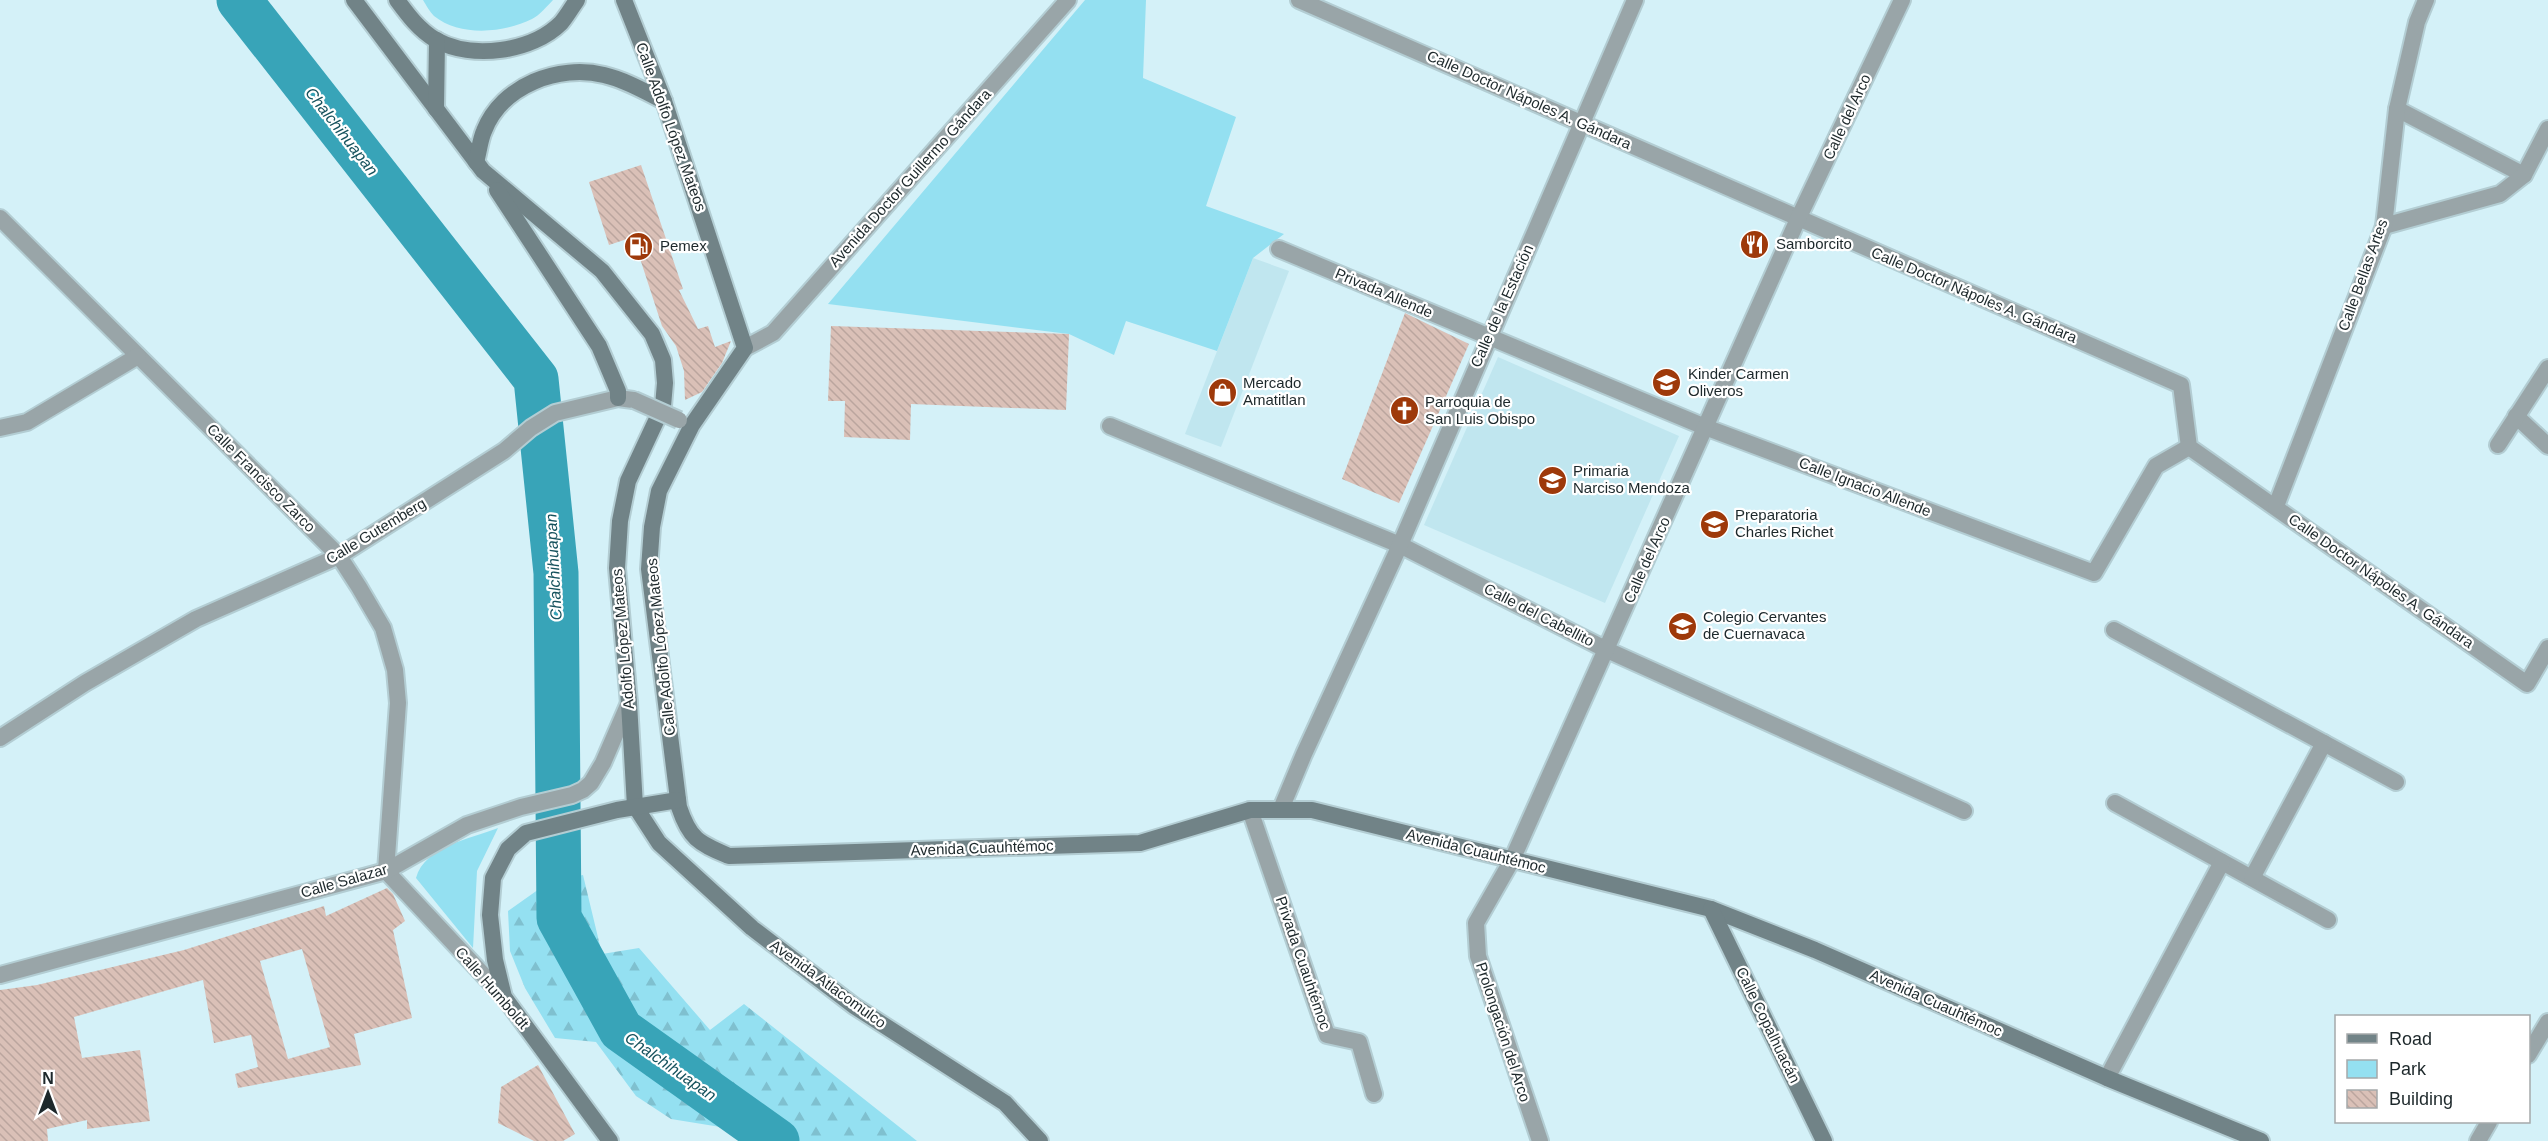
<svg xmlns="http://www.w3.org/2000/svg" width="2548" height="1141" viewBox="0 0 2548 1141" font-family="Arial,sans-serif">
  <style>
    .built { fill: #c0e6ef }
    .forest { fill: url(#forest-firs) }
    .park { fill: #94e0f1 }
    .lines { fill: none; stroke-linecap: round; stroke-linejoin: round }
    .river { stroke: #38a4b8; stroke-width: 45 }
    .building { fill: url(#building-back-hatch); fill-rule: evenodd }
    .minor-casing { stroke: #b3cdd3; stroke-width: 20 }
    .tertiary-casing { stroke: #b3cdd3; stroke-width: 20 }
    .secondary-casing { stroke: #b3cdd3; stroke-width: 20 }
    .minor { stroke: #99a5a8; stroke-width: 16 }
    .tertiary { stroke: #99a5a8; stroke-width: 16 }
    .secondary { stroke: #718387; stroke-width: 16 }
    .tertiary-bridge-casing { stroke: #b3cdd3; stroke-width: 20; stroke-linecap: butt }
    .tertiary-bridge { stroke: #99a5a8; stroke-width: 16 }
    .labels { text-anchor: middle; stroke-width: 4.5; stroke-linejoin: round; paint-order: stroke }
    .street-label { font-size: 15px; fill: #1d282b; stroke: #fff }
    .poi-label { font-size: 15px; fill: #1d282b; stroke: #fff; text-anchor: start }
    .water-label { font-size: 16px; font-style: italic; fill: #16525d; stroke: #fff }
  </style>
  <defs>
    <pattern id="forest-firs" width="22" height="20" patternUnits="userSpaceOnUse" patternTransform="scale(1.5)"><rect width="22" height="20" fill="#94e0f1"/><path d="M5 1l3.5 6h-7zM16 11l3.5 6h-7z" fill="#7fc0cf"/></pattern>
    <pattern id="building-back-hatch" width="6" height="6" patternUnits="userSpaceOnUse" patternTransform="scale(1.5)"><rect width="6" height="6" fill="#dac0b7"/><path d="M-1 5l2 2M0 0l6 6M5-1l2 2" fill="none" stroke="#bba59e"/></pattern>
  </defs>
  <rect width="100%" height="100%" fill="#d4f1f8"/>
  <!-- built -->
  <g class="built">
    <path d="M1253 258 1289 271 1221 447 1185 434Z"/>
    <path d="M1498 357 1679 436 1605 603 1424 525Z"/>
  </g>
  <!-- forest -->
  <path class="forest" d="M583 875 602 954 639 948 710 1030 744 1004 917 1141H746L739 1130 671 1119 636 1096 596 1042 555 1038 525 988 510 951 508 911 549 882Z"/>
  <!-- park -->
  <g class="park">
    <path d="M423 0H553C547 6 540 15 532 19 504 33 460 37 434 16 430 12 426 5 423 0Z"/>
    <path d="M1085 0H1146L1143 78 1236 117 1206 206 1284 234 1253 258 1217 351 1126 321 1114 355 1069 334 828 304Z"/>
    <path d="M498 828 477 871 473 948 416 878C425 846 470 839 498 828Z"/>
  </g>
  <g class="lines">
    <!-- river -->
    <path class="river" d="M239 0 536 379 556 573 559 918 621 1030 777 1141"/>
  </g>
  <!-- building -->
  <g class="building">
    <path d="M641 165 683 289 679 290 698 329 708 326 715 347 731 341 722 363 702 392 685 400 684 371 676 346 662 326 633 237 609 245 589 182Z"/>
    <path d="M1405 313 1469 344 1399 503 1342 479Z"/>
    <path d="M831 326 1069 334 1066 410 911 404 910 440 844 437 845 401H828Z"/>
    <path d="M387 888 393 894 405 921 393 930 412 1018 354 1034 361 1065 238 1088 235 1074 258 1067 251 1035 214 1043 203 980 74 1017 82 1058 140 1050 150 1121 87 1129V1120L47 1129 48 1141H0V990L37 985 184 950 324 906 326 916ZM302 949 330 1047 288 1059 260 961Z"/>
    <path d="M538 1065 575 1134 563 1141H534L498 1123 501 1087Z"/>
  </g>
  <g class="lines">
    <defs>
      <g id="minor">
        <path d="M1299 0 2181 385 2189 447 2527 684 2548 648"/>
        <path d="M2397 109 2524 175"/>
        <path d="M0 218 339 556 359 587 383 628 395 670 398 703 386 871 504 997"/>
        <path d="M2384 226 2500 194 2524 175 2548 129"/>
        <path d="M1279 249 1705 427 2094 573 2156 466 2189 447"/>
        <path d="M745 348 773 333 1068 0"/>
        <path d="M2516 416 2548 446"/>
        <path d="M1110 426 1400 545 1607 650 1964 811"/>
        <path d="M0 428 27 422 138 356"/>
        <path d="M2498 445 2548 368"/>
        <path d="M2276 506 2384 226 2397 109 2417 22 2426 0"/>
        <path d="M2114 630 2396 782"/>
        <path d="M2115 803 2328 920"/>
        <path d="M1281 809 1304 754 1400 545 1635 0"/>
        <path d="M1250 810 1327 1035 1359 1042 1374 1094"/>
        <path d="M2252 878 2324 743"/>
        <path d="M2528 1055 2548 1022"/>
        <path d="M2107 1078 2222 862"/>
        <path d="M1540 1141 1478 956 1476 923 1512 860 1798 219 1902 0"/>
        <path d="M2478 1141 2489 1122"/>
      </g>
      <g id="tertiary">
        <path d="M0 738 85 683 196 619 339 556 504 451 531 428 555 413 618 398 633 400"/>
        <path d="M0 975 386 871 467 825 521 807 572 795 583 790 591 783 603 763 629 703"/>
      </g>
      <g id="secondary">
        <path d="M354 0 483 171 602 271 652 334 663 360 665 383 663 406 628 481 620 521 617 568 629 703 635 806 659 843 752 928 854 1006 1005 1103 1040 1141"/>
        <path d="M397 0C408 15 419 30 436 40 472 60 532 52 561 23 567 16 572 7 577 0"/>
        <path d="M624 0 664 101 745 348 692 425 659 491 652 527 649 569 679 807C690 840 699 843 729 856L1140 843 1250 810H1312L1711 909 1815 950 2107 1078 2261 1141"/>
        <path d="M436 109 437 40"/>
        <path d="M476 162C479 152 480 140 484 131 502 85 559 64 604 75 625 80 644 91 664 101"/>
        <path d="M497 190 599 346 618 391V398"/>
        <path d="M1711 909 1824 1141"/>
        <path d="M610 1141 504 997 495 960 490 915 493 878 508 849 526 833 617 810 678 800"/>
      </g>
    </defs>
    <!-- minor casing -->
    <use href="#minor" class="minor-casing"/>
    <!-- tertiary casing -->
    <use href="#tertiary" class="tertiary-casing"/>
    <!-- secondary casing -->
    <use href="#secondary" class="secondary-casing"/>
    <!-- minor -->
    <use href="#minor" class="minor"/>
    <!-- tertiary -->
    <use href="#tertiary" class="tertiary"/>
    <!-- secondary -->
    <use href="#secondary" class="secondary"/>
    <defs>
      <path id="tertiary-bridge" d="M634 400 679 420"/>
    </defs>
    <!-- tertiary-bridge casing -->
    <use href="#tertiary-bridge" class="tertiary-bridge-casing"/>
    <!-- tertiary-bridge -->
    <use href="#tertiary-bridge" class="tertiary-bridge"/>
  </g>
  <!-- icons -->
  <defs>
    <symbol id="restaurant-disc" viewBox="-11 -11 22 22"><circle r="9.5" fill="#9e390a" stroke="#fff"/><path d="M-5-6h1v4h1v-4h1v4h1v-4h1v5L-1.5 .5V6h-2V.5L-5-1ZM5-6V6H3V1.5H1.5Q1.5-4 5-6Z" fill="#fff"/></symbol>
    <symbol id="fuel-disc" viewBox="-11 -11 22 22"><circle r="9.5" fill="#9e390a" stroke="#fff"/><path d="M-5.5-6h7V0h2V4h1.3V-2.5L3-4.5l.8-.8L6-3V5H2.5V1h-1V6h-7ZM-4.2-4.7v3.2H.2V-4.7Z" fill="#fff"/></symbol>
    <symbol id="school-disc" viewBox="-11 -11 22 22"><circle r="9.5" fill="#9e390a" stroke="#fff"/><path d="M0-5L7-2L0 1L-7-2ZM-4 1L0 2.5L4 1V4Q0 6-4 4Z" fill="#fff"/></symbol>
    <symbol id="shop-disc" viewBox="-11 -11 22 22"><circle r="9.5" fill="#9e390a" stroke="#fff"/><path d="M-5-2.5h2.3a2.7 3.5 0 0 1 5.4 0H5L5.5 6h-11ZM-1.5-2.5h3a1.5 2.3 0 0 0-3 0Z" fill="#fff"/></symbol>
    <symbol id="church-disc" viewBox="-11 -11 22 22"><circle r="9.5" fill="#9e390a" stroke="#fff"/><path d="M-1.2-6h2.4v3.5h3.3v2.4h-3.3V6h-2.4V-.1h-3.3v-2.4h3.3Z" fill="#fff"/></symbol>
  </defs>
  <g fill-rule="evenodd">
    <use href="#restaurant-disc" x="1738" y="228" width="33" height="33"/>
    <use href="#fuel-disc" x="622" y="230" width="33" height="33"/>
    <use href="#school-disc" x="1650" y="366" width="33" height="33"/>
    <use href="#shop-disc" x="1206" y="376" width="33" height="33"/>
    <use href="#church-disc" x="1388" y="394" width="33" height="33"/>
    <use href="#school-disc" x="1536" y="464" width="33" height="33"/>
    <use href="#school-disc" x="1698" y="508" width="33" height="33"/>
    <use href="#school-disc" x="1666" y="610" width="33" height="33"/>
  </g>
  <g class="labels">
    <!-- street labels -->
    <g class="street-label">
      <text transform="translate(1529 100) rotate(24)" y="5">Calle Doctor Nápoles A. Gándara</text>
      <text transform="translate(1847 117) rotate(-65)" y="5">Calle del Arco</text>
      <text transform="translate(671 127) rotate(70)" y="5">Calle Adolfo López Mateos</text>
      <text transform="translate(910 178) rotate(-48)" y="5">Avenida Doctor Guillermo Gándara</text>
      <text transform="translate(2363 275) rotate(-70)" y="5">Calle Bellas Artes</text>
      <text transform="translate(1384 293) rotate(23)" y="5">Privada Allende</text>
      <text transform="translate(1974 295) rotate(23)" y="5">Calle Doctor Nápoles A. Gándara</text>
      <text transform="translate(1502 306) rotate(-66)" y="5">Calle de la Estación</text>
      <text transform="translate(261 478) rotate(45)" y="5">Calle Francisco Zarco</text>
      <text transform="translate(1865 487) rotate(21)" y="5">Calle Ignacio Allende</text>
      <text transform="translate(376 531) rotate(-31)" y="5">Calle Gutemberg</text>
      <text transform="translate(1647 560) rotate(-66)" y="5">Calle del Arco</text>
      <text transform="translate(2381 581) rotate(35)" y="5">Calle Doctor Nápoles A. Gándara</text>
      <text transform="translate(1539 615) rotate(27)" y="5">Calle del Cabellito</text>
      <text transform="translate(623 639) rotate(-95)" y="5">Adolfo López Mateos</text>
      <text transform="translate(661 647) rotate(-96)" y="5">Calle Adolfo López Mateos</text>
      <text transform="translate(982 848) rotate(-2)" y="5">Avenida Cuauhtémoc</text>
      <text transform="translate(1476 851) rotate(14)" y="5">Avenida Cuauhtémoc</text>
      <text transform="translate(344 881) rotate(-16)" y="5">Calle Salazar</text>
      <text transform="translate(1303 963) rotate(71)" y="5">Privada Cuauhtémoc</text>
      <text transform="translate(828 984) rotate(36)" y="5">Avenida Atlacomulco</text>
      <text transform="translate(492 988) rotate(49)" y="5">Calle Humboldt</text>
      <text transform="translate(1936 1003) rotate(24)" y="5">Avenida Cuauhtémoc</text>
      <text transform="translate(1768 1025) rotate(64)" y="5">Calle Copalhuacán</text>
      <text transform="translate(1503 1032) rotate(72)" y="5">Prolongación del Arco</text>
    </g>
    <!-- poi labels -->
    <g class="poi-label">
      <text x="1776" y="249">Samborcito</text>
      <text x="660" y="251">Pemex</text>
      <text x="1688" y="379">Kinder Carmen<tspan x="1688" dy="17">Oliveros</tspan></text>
      <text x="1243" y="388">Mercado<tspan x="1243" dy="17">Amatitlan</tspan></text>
      <text x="1425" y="407">Parroquia de<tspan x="1425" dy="17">San Luis Obispo</tspan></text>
      <text x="1573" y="476">Primaria<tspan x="1573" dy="17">Narciso Mendoza</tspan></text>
      <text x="1735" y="520">Preparatoria<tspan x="1735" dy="17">Charles Richet</tspan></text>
      <text x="1703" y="622">Colegio Cervantes<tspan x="1703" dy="17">de Cuernavaca</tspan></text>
    </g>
    <!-- water labels -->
    <g class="water-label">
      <text transform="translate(342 131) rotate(52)" y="6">Chalchihuapan</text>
      <text transform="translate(553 567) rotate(-93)" y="6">Chalchihuapan</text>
      <text transform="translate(671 1066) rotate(35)" y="6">Chalchihuapan</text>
    </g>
  </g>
  <!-- legend -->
  <rect x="2335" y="1015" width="195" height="108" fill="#ffffff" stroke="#a5a9aa" stroke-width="1.5"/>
  <rect x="2347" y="1034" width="30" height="9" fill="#718387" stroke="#a5a9aa" stroke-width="1.5"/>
  <text x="2389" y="1045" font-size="18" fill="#1d282b">Road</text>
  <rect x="2347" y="1060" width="30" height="18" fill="#94e0f1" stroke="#a5a9aa" stroke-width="1.5"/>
  <text x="2389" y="1075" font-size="18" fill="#1d282b">Park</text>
  <rect x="2347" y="1090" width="30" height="18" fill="url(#building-back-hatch)" stroke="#a5a9aa" stroke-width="1.5"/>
  <text x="2389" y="1105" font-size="18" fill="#1d282b">Building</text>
  <!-- north arrow -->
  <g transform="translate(48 1093)" stroke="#ffffff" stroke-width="4.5" paint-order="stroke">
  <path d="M0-4.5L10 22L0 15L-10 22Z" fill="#1d282b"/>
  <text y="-9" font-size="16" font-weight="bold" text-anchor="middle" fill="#1d282b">N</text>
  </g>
</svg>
